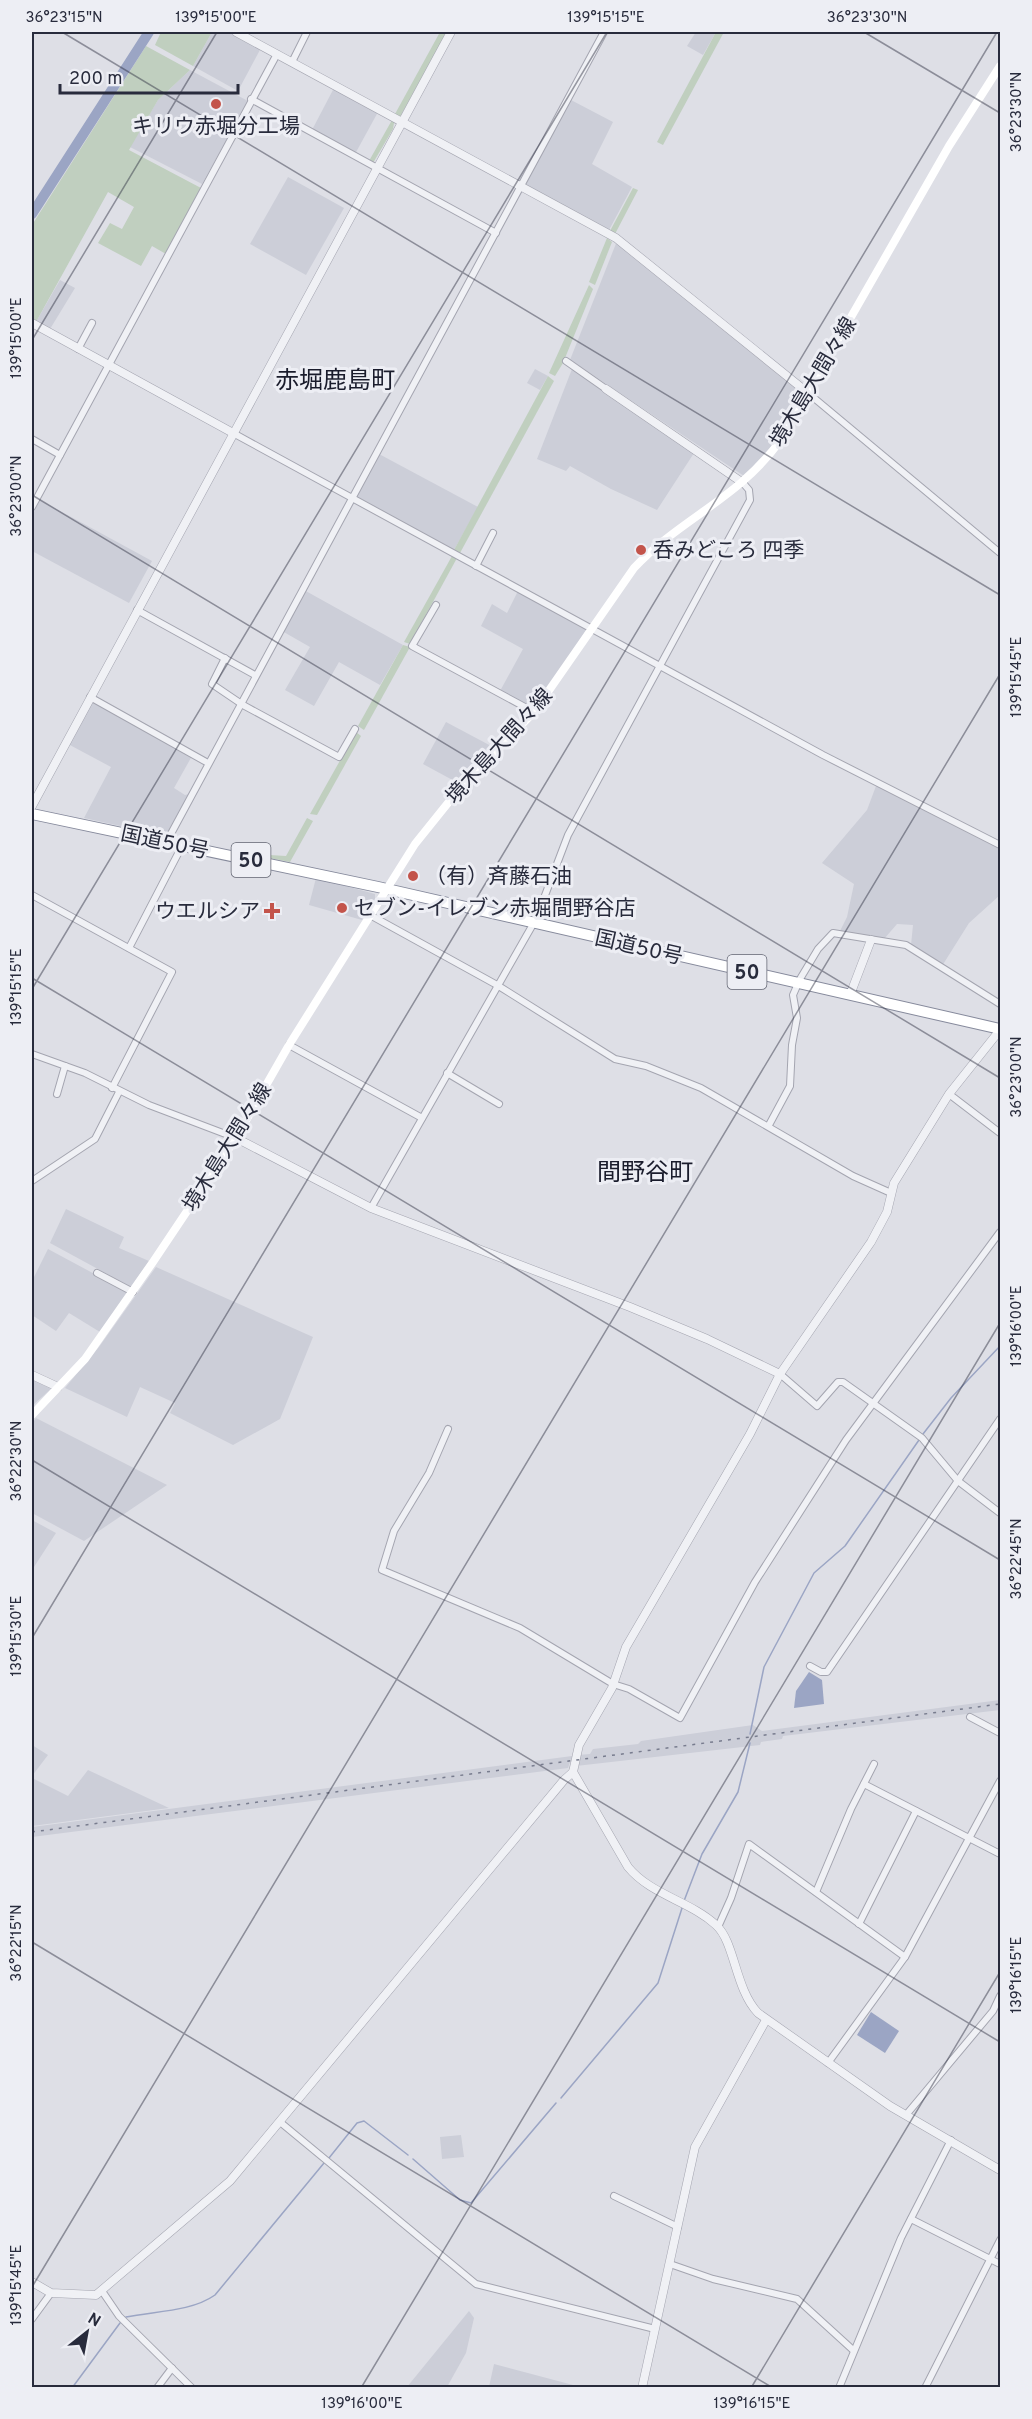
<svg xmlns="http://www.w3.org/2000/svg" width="1032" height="2419" viewBox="0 0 1032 2419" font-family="Overpass,'Noto Sans JP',sans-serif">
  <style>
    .built { fill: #ccced8 }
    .green { fill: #c0cfbf }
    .water { fill: #9ba5c4 }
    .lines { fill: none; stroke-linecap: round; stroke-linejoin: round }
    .stream { stroke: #9ba5c4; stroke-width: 1.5 }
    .river { stroke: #9ba5c4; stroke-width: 10 }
    .minor-casing { stroke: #a4a5b0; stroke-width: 8 }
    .tertiary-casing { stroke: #a4a5b0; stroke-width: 9 }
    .trunk-casing { stroke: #868a9c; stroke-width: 12 }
    .minor { stroke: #f0f1f5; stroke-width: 6 }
    .tertiary { stroke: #f0f1f5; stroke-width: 8 }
    .secondary { stroke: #fff; stroke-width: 8 }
    .trunk { stroke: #fff; stroke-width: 10 }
    .rail { stroke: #787c8e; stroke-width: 1.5; stroke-dasharray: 3 6; stroke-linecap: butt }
    .ticks { fill: none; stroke: #282b3c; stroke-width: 1.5; stroke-opacity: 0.45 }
    .poi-dot { fill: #c3544b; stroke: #edeef4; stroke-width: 2 }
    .labels { text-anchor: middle; stroke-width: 6; stroke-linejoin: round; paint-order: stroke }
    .shield { fill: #edeef4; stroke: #636673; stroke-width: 1.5 }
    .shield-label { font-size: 20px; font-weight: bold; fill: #282b3c }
    .poi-label { font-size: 21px; fill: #282b3c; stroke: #edeef4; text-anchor: start }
    .street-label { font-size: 21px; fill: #282b3c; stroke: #edeef4 }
    .quarter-label { font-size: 24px; fill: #1a1c2c; stroke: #edeef4 }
    .neatline { fill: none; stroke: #282b3c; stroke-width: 2 }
    .ticks-label { font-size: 15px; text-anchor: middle; fill: #282b3c }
  </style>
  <rect width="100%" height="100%" fill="#dedfe6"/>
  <!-- built -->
  <g class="built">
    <path d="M212 32H230L261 48 238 91 193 66Z"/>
    <path d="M696 32H716L703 55 687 46Z"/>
    <path d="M190 70 248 101 202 184 130 147 158 100Z"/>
    <path d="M334 88 378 112 355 154 312 130Z"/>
    <path d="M571 100 613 122 592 164 632 187 609 230 524 185Z"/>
    <path d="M288 177 344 208 306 275 250 244Z"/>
    <path d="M617 241 804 394 769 450 744 476 570 360Z"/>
    <path d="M60 280 75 288 50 329 36 322Z"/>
    <path d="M535 369 548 376 540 390 527 383Z"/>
    <path d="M572 369 694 453 657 510 611 489 570 466 566 471 537 459Z"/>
    <path d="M379 454 478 507 454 550 356 496Z"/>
    <path d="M40 500 152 561 129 603 32 551V516Z"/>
    <path d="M304 590 403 645 380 685 339 662 314 706 285 690 310 647 282 631Z"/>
    <path d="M518 591 585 627 586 630 554 680 531 708 500 691 523 649 481 626 492 604 507 613Z"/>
    <path d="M91 701 192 756 174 788 185 795 189 794 166 836 84 818 111 767 68 744Z"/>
    <path d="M446 722 493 747 458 783 423 764Z"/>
    <path d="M876 786 882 787 1000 848V895L969 923 942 966 911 945 913 925 897 924 884 939 839 933 847 917 854 884 822 863 867 810Z"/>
    <path d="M316 878 375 894V899L362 920 309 905Z"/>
    <path d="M66 1209 124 1237 119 1248 149 1261 131 1287 50 1243Z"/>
    <path d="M48 1249 128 1292 100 1332 69 1313 56 1331 32 1315V1281Z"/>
    <path d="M156 1267 313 1337 280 1419 233 1445 170 1413 175 1403 140 1387 127 1417 65 1388 99 1347Z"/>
    <path d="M32 1378 52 1388 32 1406Z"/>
    <path d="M36 1418 167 1485 84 1541 32 1513V1424Z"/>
    <path d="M32 1520 56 1533 32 1570Z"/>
    <path d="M1000 1700V1710L783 1736 782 1739 761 1742 760 1745 576 1766 578 1755 590 1754 593 1749 638 1744 641 1741 753 1725 762 1731Z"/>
    <path d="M32 1745 48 1755 32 1776Z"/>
    <path d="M572 1756 568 1768 32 1837V1827Z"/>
    <path d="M88 1770 169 1808 32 1826V1778L68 1796Z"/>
    <path d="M461 2135 464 2157 442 2159 440 2137Z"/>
    <path d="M469 2311 474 2318 466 2353 447 2387H407Z"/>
    <path d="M494 2364 573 2385V2387H489Z"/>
  </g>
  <!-- green -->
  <g class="green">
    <path d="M161 32H212L193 66 155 45Z"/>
    <path d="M440 32 446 33 400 117 395 114Z"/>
    <path d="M716 32H724L663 145 657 142Z"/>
    <path d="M146 46 190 70 158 100 129 150 201 188 166 254 152 246 141 266 98 243 110 223 122 229 134 207 108 192 36 322 32 320V225Z"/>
    <path d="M392 120 396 124 394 123 393 129 373 163 369 161Z"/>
    <path d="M633 188 638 190 615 234 610 231Z"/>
    <path d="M607 238 612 242 595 285 589 282Z"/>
    <path d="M589 285 593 289 563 363 555 376 549 373Z"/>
    <path d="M548 376 554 381 460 553 454 550Z"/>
    <path d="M452 556 457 558 410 644 404 642Z"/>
    <path d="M403 645 410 647 364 730 358 726Z"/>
    <path d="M356 732 361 736 317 815 310 814Z"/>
    <path d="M307 818 313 821 290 862 269 858 270 855 286 856Z"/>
  </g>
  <!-- water -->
  <g class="water">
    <path d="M809 1672 822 1680 824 1704 794 1708 796 1691Z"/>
    <path d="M871 2012 899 2031 885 2053 857 2035Z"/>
  </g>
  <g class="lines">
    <!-- stream -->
    <g class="stream">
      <path d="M923 1434 951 1398 1000 1346"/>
      <path d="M750 1734 764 1667 814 1573 845 1546 919 1440"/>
      <path d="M684 1901 702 1854 738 1792 750 1743"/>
      <path d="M561 2098 658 1983 683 1905"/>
      <path d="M329 2158 357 2123 364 2121 408 2155"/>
      <path d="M413 2159 460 2200 471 2203 556 2103"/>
      <path d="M126 2317C154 2311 191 2312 215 2295L324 2163"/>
      <path d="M72 2388 120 2323"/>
    </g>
    <!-- river -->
    <path class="river" d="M32 214 149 32"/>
    <defs>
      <g id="minor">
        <path d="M292 62 307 32"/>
        <path d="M251 99 496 233"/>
        <path d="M78 349 92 323"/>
        <path d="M566 361 606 389"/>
        <path d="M808 393 1000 553"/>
        <path d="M233 433 823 755 1000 845"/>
        <path d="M32 439 60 455"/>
        <path d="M32 507 277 54"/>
        <path d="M476 566 493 533"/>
        <path d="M436 605 412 646 534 712"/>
        <path d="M137 610 255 675"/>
        <path d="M225 658 212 684 243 705 339 757 355 729"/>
        <path d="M90 697 208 763"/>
        <path d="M166 843 604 32"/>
        <path d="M32 895 172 972 112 1088"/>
        <path d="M370 915 497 985 615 1059 646 1066 701 1088 853 1176 891 1193"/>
        <path d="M129 948 182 846"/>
        <path d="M289 1045 422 1118"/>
        <path d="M32 1054 85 1073 149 1105 236 1138"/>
        <path d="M447 1073 499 1104"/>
        <path d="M57 1094 65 1066"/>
        <path d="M949 1094 1000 1133"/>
        <path d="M769 1125 790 1086 792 1045 797 1018 793 995 800 979 818 949 833 933 906 945 1000 1004"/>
        <path d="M32 1181 95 1139 119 1092"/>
        <path d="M371 1208 536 919 568 835 750 500 749 490 743 483"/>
        <path d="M97 1273 133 1292"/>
        <path d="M780 1374 817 1406 838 1382H843L922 1438 958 1481 1000 1513"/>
        <path d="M448 1429 429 1473 394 1531 382 1570 520 1628 613 1684 629 1689 680 1718 755 1582 846 1440 1000 1232"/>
        <path d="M810 1666 821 1672H827L1000 1419"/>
        <path d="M970 1717 1000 1733"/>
        <path d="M864 1784 1000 1854"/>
        <path d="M816 1892 851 1809 874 1764"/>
        <path d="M859 1924 916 1811"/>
        <path d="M718 1927 731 1898 749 1844 905 1957"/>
        <path d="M828 2063 905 1957 1000 1781"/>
        <path d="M906 2115 993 2011 1000 1996"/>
        <path d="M280 2122 476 2284 655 2329"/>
        <path d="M614 2196 678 2227"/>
        <path d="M911 2219 1000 2264"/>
        <path d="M670 2264 713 2279 797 2299 853 2350"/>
        <path d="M102 2291 119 2316 192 2388"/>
        <path d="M32 2319 51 2293"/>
        <path d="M157 2388 172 2368"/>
        <path d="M839 2388 901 2238 951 2140"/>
        <path d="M925 2388 1000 2240"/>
      </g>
      <g id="tertiary">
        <path d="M236 32 616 238 808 393"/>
        <path d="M32 323 233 433"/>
        <path d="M606 389 743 483"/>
        <path d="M32 806 451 32"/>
        <path d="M850 995 871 940"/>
        <path d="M1000 1030 949 1094 894 1183 887 1212 871 1242 780 1374 750 1434 626 1647 612 1688 579 1745 573 1772 628 1867C651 1895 690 1901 716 1925 735 1942 735 1989 758 2013L890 2106 1000 2170"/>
        <path d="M236 1138 371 1208 630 1307 707 1339 780 1374"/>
        <path d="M32 1375 58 1387"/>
        <path d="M32 2282 51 2293 96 2295 230 2181 564 1780 573 1772"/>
        <path d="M642 2388 695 2147 766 2020"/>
      </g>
      <path id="trunk" d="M32 814 378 887 1000 1029"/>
    </defs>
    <!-- minor casing -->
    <use href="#minor" class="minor-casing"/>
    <!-- tertiary casing -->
    <use href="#tertiary" class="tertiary-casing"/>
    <!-- trunk casing -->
    <use href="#trunk" class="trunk-casing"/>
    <!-- minor -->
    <use href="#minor" class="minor"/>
    <!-- tertiary -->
    <use href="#tertiary" class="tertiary"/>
    <!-- secondary -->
    <path class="secondary" d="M32 1415 85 1359 153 1262 236 1138 289 1045 415 844 460 788 534 712 634 568C681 518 738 499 780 441L949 146 1000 66"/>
    <!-- trunk -->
    <use href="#trunk" class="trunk"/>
    <!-- rail -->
    <path class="rail" d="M32 1832 1000 1704"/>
  </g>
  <!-- ticks -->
  <path class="ticks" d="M62 32 1000 595M864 32 1000 113M32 340 217 32M32 495 1000 1078M32 978 1000 1560M32 989 607 32M32 1460 1000 2042M32 1638 997 32M32 1942 773 2388M32 2287 1000 674M361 2388 1000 1323M751 2388 1000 1972"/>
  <!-- markers -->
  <g class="poi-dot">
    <circle cx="216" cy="104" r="6"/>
    <circle cx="641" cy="550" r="6"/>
    <circle cx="413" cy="876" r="6"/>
    <circle cx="342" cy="908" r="6"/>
    <path d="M269 902h6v6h6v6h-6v6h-6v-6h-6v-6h6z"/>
  </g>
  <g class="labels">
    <!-- shield labels -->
    <g class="shield">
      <rect x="231.5" y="843" width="39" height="34" rx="4.5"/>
      <rect x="727.5" y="955" width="39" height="34" rx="4.5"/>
    </g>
    <g class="shield-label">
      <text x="251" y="867">50</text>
      <text x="747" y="979">50</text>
    </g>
    <!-- poi labels -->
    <g class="poi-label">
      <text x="216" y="133" text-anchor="middle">キリウ赤堀分工場</text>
      <text x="653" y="557">呑みどころ 四季</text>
      <text x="425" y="883">（有）斉藤石油</text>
      <text x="354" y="915">セブン-イレブン赤堀間野谷店</text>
      <text x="260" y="918" text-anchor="end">ウエルシア</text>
    </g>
    <!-- street labels -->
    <g class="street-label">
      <text transform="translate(813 382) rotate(-59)" y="7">境木島大間々線</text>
      <text transform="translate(499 746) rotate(-48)" y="7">境木島大間々線</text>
      <text transform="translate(165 842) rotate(12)" y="7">国道50号</text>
      <text transform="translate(639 947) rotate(13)" y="7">国道50号</text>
      <text transform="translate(227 1147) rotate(-58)" y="7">境木島大間々線</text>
    </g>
    <!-- quarter labels -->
    <g class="quarter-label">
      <text x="335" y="388">赤堀鹿島町</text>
      <text x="645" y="1180">間野谷町</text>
    </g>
  </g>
  <!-- border -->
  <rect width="1032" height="2419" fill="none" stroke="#edeef4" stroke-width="66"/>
  <!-- north arrow -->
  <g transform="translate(87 2332) rotate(31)" stroke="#edeef4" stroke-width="4.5" paint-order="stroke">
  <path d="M0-4.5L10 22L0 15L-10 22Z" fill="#282b3c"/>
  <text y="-9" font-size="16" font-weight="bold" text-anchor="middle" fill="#282b3c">N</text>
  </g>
  <!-- scale -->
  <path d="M60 84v9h178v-9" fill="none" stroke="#282b3c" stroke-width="3"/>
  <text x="69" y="84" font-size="18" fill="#282b3c" stroke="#edeef4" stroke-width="4.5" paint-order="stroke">200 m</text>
  <rect x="33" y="33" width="966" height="2353" class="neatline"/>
  <g class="ticks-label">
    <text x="64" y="22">36°23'15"N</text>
    <text x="216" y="22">139°15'00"E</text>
    <text x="606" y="22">139°15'15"E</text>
    <text x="867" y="22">36°23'30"N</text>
    <text transform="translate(1016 112) rotate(-90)" y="5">36°23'30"N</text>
    <text transform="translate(16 338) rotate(-90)" y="5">139°15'00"E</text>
    <text transform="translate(16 496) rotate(-90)" y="5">36°23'00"N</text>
    <text transform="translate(1016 677) rotate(-90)" y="5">139°15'45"E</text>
    <text transform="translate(16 987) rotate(-90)" y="5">139°15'15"E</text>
    <text transform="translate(1016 1077) rotate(-90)" y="5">36°23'00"N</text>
    <text transform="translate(1016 1326) rotate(-90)" y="5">139°16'00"E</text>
    <text transform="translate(16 1461) rotate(-90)" y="5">36°22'30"N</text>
    <text transform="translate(1016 1559) rotate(-90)" y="5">36°22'45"N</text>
    <text transform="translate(16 1636) rotate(-90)" y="5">139°15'30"E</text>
    <text transform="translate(16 1943) rotate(-90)" y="5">36°22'15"N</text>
    <text transform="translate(1016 1975) rotate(-90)" y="5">139°16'15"E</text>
    <text transform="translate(16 2285) rotate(-90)" y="5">139°15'45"E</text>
    <text x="362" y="2408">139°16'00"E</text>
    <text x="752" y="2408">139°16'15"E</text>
  </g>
</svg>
